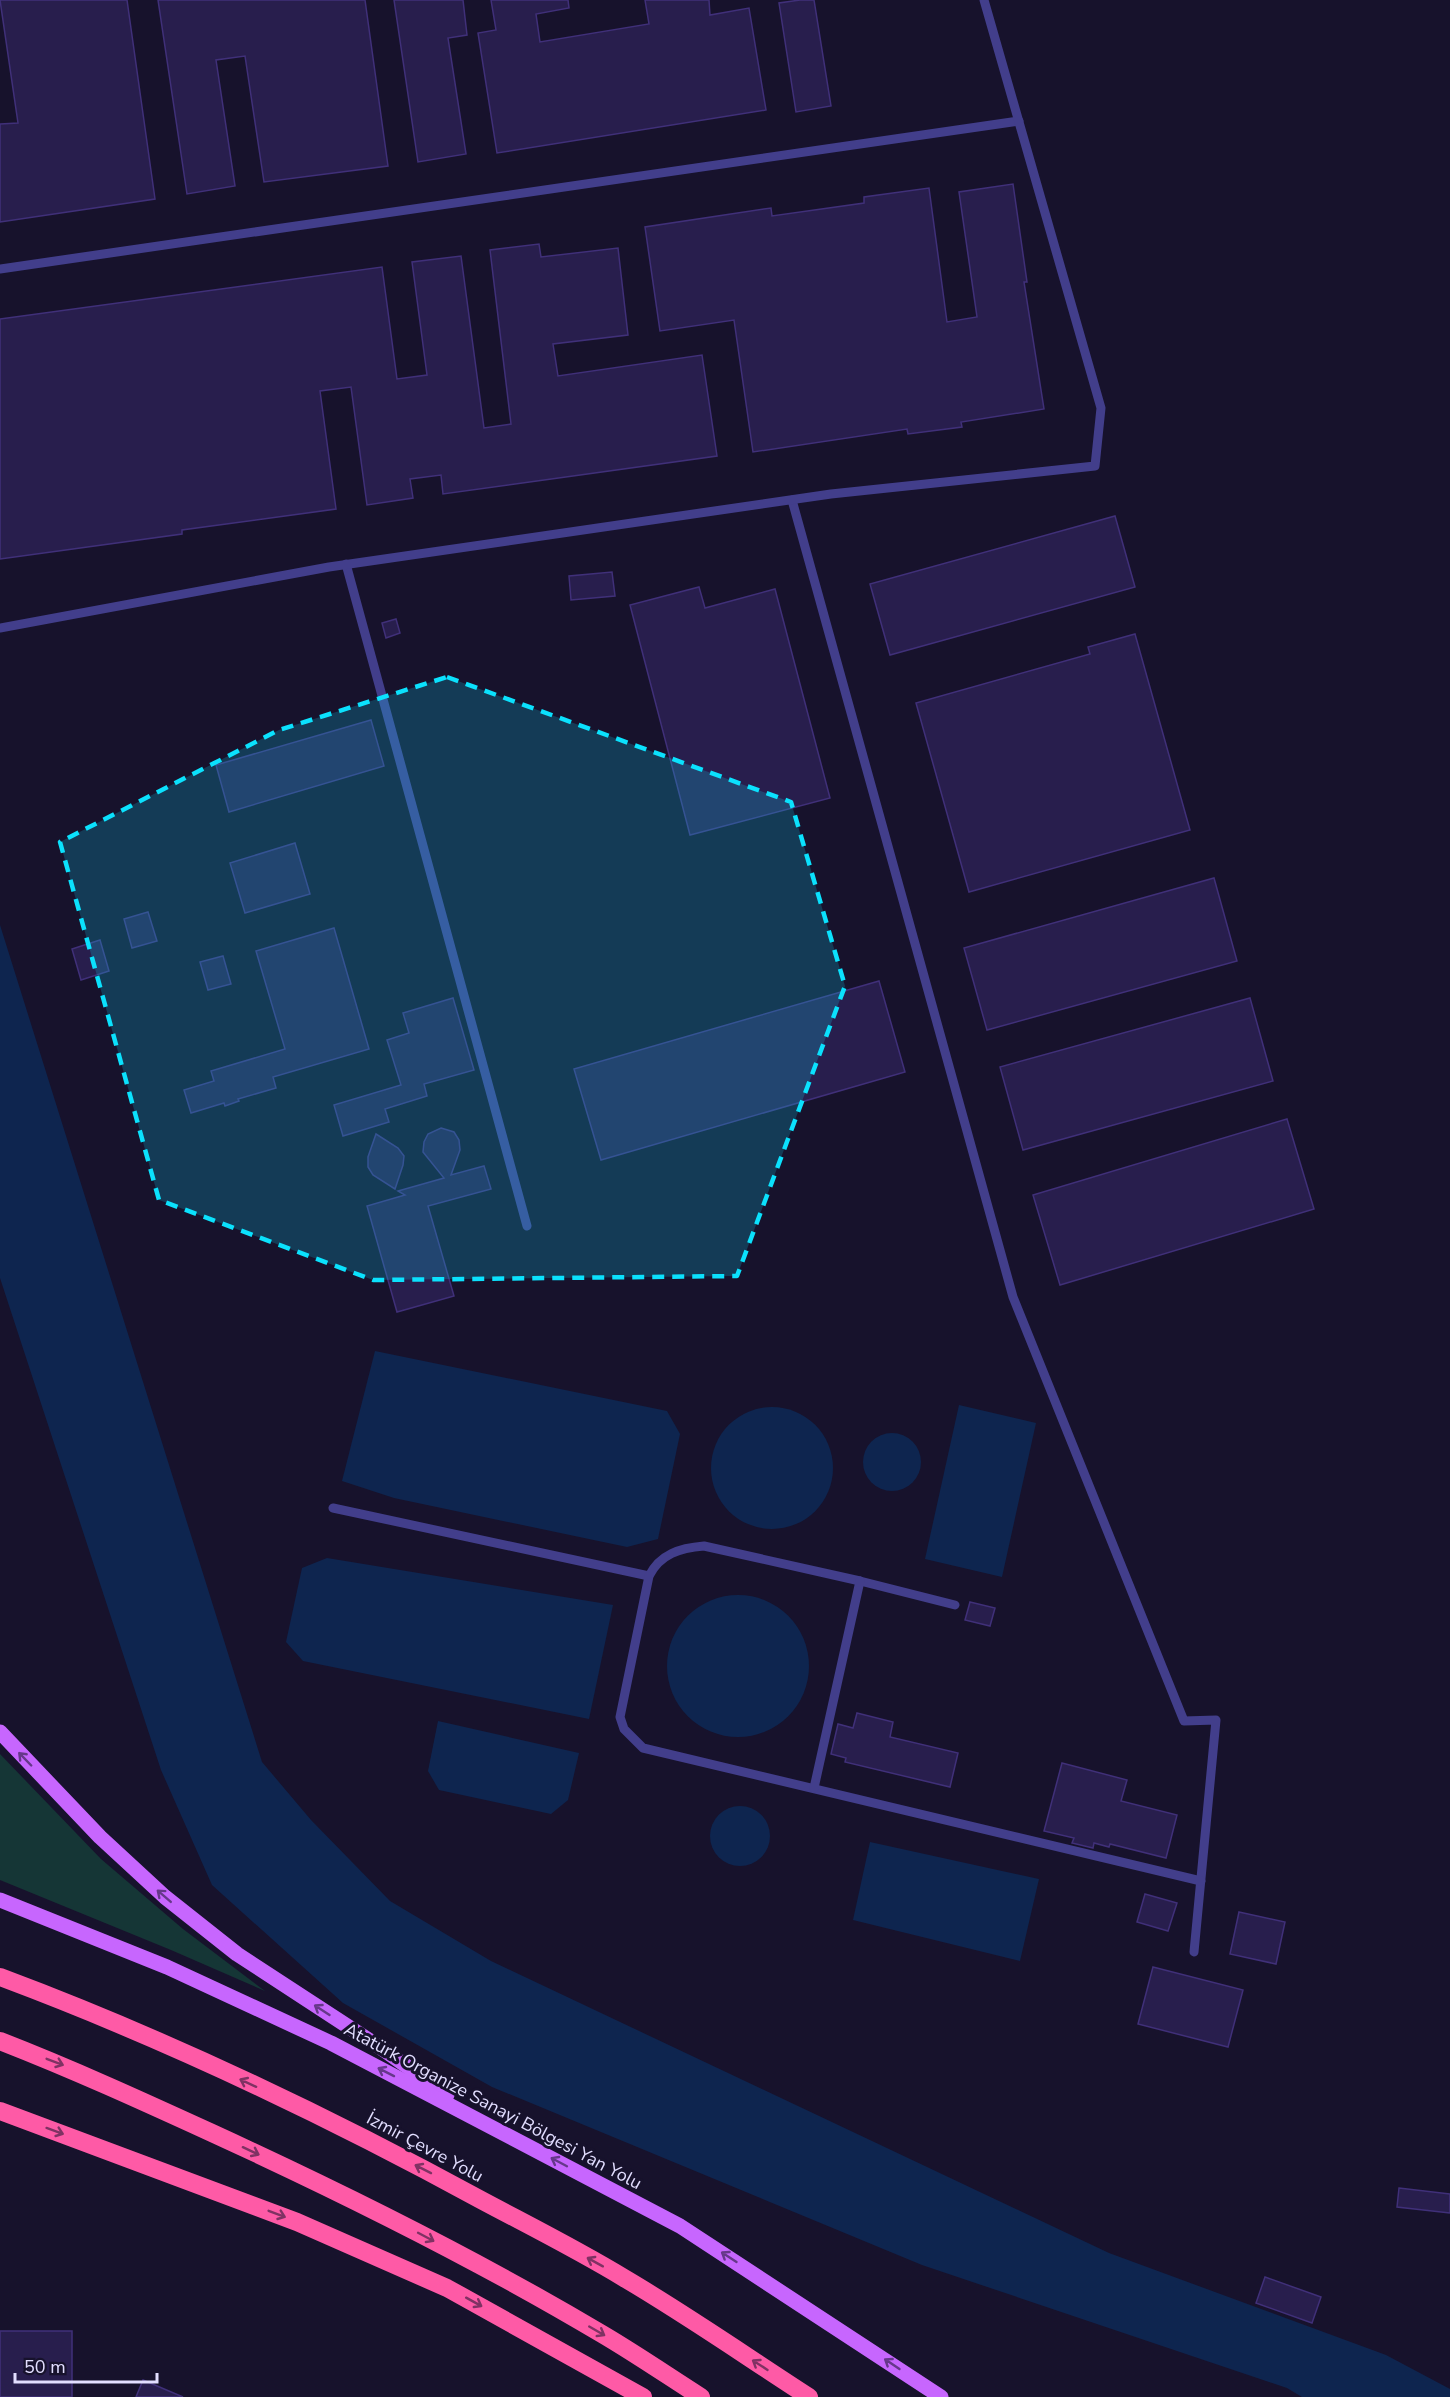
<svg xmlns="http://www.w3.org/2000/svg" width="1450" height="2397" viewBox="0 0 1450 2397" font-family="'Nunito Sans',sans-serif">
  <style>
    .green { fill: #153636 }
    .water { fill: #0e254f }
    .building { fill: #281e4d; stroke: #403079; stroke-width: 1.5 }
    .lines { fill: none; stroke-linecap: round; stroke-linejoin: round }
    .lane { stroke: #423e8b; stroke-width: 9 }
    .primary { stroke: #c766fe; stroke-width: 15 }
    .highway { stroke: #fe5aa6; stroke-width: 18 }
    .oneway { stroke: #66388a }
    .oneway2 { stroke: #7f3263 }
    .marked { fill: #0be1fd; fill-opacity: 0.2; stroke: #0be1fd; stroke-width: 4.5; stroke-dasharray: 12 8; stroke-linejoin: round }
    .labels { text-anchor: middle; stroke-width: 6; stroke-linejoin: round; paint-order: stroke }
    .street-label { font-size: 18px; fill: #e2deff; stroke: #17122c }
  </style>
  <rect width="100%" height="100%" fill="#17122c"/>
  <!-- green -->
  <path class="green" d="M0 1754 101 1859 183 1929 265 1991 171 1950 0 1880Z"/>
  <!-- water -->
  <g class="water">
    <path d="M0 925 262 1762 311 1820 390 1901 491 1961 1109 2253 1386 2355 1450 2389V2397H1302L1287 2388 922 2265 492 2087 343 2003 212 1885 161 1770 0 1278Z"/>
    <path d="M375 1351 667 1411 680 1434 658 1539 627 1547 394 1498 342 1481Z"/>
    <path d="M959 1405 1036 1423 1002 1577 925 1559Z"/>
    <circle cx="772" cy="1468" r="61"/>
    <circle cx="892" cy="1462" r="29"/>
    <path d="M327 1558 613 1605 589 1719 303 1661 286 1642 302 1568Z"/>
    <circle cx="738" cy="1666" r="71"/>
    <path d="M438 1721 579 1753 568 1800 551 1814 439 1790 428 1771Z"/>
    <circle cx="740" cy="1836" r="30"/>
    <path d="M870 1842 1039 1879 1020 1961 853 1920Z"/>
  </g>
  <!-- building -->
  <g class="building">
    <path d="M0 0H127L155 199 0 222V124L18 123Z"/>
    <path d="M158 0H365L388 166 264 182 245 56 216 60 235 186 187 194Z"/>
    <path d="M394 0H463L467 35 448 38 466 154 418 162Z"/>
    <path d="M491 0H568L569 8 536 14 540 42 649 24 645 0H709L710 15 749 8 766 110 497 153 478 33 496 30Z"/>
    <path d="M800 0H814L831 106 796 112 779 3Z"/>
    <path d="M1013 184 1027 282H1024L1044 409 961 422 962 427 908 434 907 429 753 452 734 320 660 331 645 227 771 208 772 216 864 203V197L929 188 947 322 977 317 959 192Z"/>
    <path d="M539 244 541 257 618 248 628 335 553 344 558 376 702 355 717 456 443 494 441 475 410 479 413 498 367 505 351 387 320 391 336 509 182 530V534L0 559V319L382 267 397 379 427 375 412 262 461 256 484 428 511 424 490 250Z"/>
    <path d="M1115 516 1135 587 890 655 870 584Z"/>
    <path d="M612 572 615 596 571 600 569 576Z"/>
    <path d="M699 587 705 608 775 589 830 798 690 835 630 605Z"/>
    <path d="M396 619 400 633 386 638 382 623Z"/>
    <path d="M1135 634 1190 830 969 892 916 703 1090 654 1088 647Z"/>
    <path d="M371 720 384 766 229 812 216 765Z"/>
    <path d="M295 843 310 894 245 913 230 863Z"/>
    <path d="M1214 878 1237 961 987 1030 964 948Z"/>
    <path d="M148 912 157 941 132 948 124 919Z"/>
    <path d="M334 928 369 1049 273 1077 276 1088 238 1099 239 1101 225 1106 224 1103 191 1113 184 1090 214 1081 211 1071 285 1049 256 951Z"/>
    <path d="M100 940 109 971 81 980 72 949Z"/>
    <path d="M223 956 231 984 208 990 200 962Z"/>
    <path d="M879 981 905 1072 601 1160 574 1069Z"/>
    <path d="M453 998 474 1070 424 1084 427 1096 385 1109 389 1122 343 1136 334 1105 401 1085 387 1040 409 1033 403 1013Z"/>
    <path d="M1250 998 1273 1081 1023 1150 1000 1067Z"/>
    <path d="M1287 1119 1314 1209 1060 1285 1033 1195Z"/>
    <path d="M441 1128 454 1132 459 1140 460 1150 451 1175 484 1166 491 1189 428 1206 454 1296 397 1312 367 1206 405 1195 398 1191 444 1178 423 1152 424 1142 428 1134Z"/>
    <path d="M376 1134 398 1148 404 1156 403 1165 395 1189 373 1175 368 1167V1157Z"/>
    <path d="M970 1602 995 1608 990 1626 965 1620Z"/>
    <path d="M857 1713 893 1722 890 1737 958 1753 950 1787 845 1762 846 1758 831 1754 838 1724 853 1728Z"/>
    <path d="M1062 1763 1127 1780 1121 1801 1177 1815 1166 1858 1110 1844 1109 1847 1094 1843 1093 1848 1072 1843 1074 1838 1044 1831Z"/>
    <path d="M1145 1894 1177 1903 1168 1931 1137 1922Z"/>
    <path d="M1239 1912 1285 1922 1276 1964 1230 1954Z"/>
    <path d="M1153 1967 1243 1990 1228 2047 1138 2024Z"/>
    <path d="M1399 2188 1450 2194V2213L1397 2207Z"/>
    <path d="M1265 2277 1321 2297 1312 2323 1256 2303Z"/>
    <rect x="0" y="2331" width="72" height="66"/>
    <path d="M143 2380 183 2397H136Z"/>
  </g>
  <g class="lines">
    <!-- lane -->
    <g class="lane">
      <path d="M0 269 1019 121"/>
      <path d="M792 500 1013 1297 1184 1721 1216 1720 1194 1952"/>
      <path d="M346 564 527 1226"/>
      <path d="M0 628 329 567 831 494 1095 466 1101 408 984 0"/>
      <path d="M333 1508 649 1576"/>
      <path d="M955 1605 860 1581 704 1546C680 1548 660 1554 649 1576L620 1717 624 1729 643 1748 1201 1881"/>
      <path d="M814 1788 860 1581"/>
    </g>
    <!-- primary -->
    <g class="primary">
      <path d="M0 1732 100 1837 165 1897 237 1954 384 2050 447 2095"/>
      <path d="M0 1900 167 1967 331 2043 680 2226 941 2397"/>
    </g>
    <!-- highway -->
    <g class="highway">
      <path d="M0 1977C166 2039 327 2116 483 2201 530 2226 578 2250 624 2278 687 2315 747 2357 809 2397"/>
      <path d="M0 2041C72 2069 142 2101 212 2133 345 2194 476 2259 602 2334 636 2354 668 2376 701 2397"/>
      <path d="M0 2111 297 2222 447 2288 643 2397"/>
    </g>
  </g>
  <!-- one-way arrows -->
  <defs><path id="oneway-shaft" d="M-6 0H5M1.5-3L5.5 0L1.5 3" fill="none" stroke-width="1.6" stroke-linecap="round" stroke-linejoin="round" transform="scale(1.5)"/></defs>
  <g class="oneway">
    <use href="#oneway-shaft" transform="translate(25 1759) rotate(-134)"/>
    <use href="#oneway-shaft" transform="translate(164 1896) rotate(-139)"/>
    <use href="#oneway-shaft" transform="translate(322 2010) rotate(-147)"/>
    <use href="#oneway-shaft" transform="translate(386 2072) rotate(-153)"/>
    <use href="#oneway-shaft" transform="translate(559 2162) rotate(-152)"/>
    <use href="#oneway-shaft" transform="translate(729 2257) rotate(-147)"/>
    <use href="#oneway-shaft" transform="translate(892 2364) rotate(-146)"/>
  </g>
  <g class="oneway2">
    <use href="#oneway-shaft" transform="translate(55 2062) rotate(21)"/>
    <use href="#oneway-shaft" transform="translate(248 2083) rotate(-155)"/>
    <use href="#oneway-shaft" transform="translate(55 2131) rotate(20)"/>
    <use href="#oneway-shaft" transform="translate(251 2151) rotate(25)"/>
    <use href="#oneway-shaft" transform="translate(423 2169) rotate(-153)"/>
    <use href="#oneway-shaft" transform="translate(277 2214) rotate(21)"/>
    <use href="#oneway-shaft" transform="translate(426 2237) rotate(28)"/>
    <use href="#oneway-shaft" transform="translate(595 2262) rotate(-151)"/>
    <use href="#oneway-shaft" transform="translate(474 2302) rotate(29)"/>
    <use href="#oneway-shaft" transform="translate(597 2331) rotate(30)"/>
    <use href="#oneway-shaft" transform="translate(760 2365) rotate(-147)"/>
  </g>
  <!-- marked area -->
  <path class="marked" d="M447 677 791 802 845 986 737 1276 373 1280 159 1200 60 842 279 730Z"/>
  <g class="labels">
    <!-- street labels -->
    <g class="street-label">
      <text transform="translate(493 2106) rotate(28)" y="6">Atatürk Organize Sanayi Bölgesi Yan Yolu</text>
      <text transform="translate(425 2147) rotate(28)" y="6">İzmir Çevre Yolu</text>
    </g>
  </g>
  <!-- scale -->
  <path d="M15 2373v9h142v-9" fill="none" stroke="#e2deff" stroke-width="3"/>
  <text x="24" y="2373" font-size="18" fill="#e2deff" stroke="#17122c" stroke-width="4.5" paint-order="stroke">50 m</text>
</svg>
